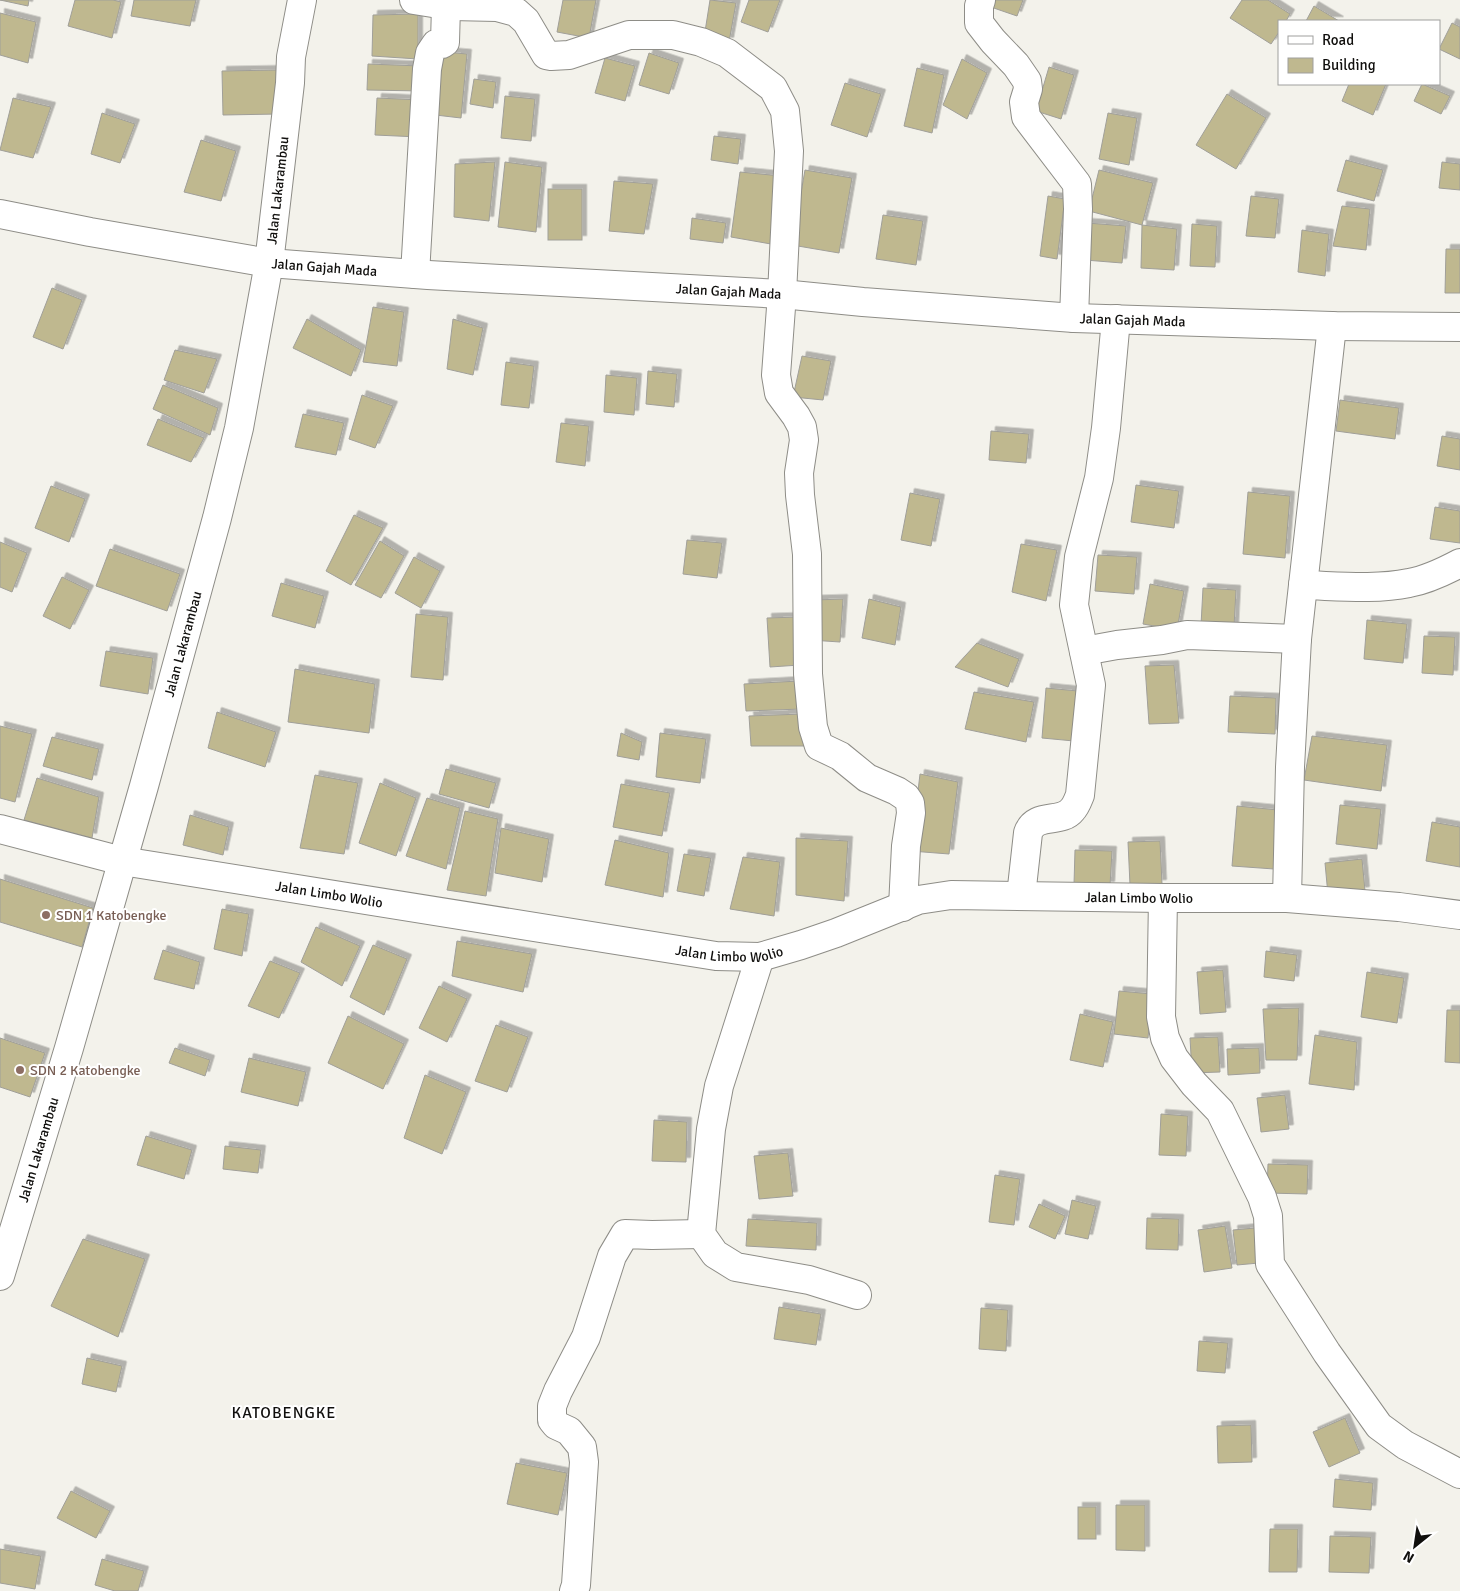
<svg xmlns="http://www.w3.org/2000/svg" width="1460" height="1591" viewBox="0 0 1460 1591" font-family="Signika,sans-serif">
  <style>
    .building { fill: #bfb88f; stroke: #a09f99; filter: url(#shadow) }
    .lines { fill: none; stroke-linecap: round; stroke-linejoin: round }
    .minor-casing { stroke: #8e8d87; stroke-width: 30 }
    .highway-casing { stroke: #8e8d87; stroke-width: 30 }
    .minor { stroke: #fff; stroke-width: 28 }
    .highway { stroke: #fff; stroke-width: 28 }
    .education-dot { fill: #8d6e63; stroke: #fff; stroke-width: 2 }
    .labels { text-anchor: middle; stroke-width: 4; stroke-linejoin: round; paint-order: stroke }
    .street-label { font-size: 14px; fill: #100f0d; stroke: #fff }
    .education-label { font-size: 14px; fill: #785e54; stroke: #fff; text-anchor: start }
    .quarter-label { font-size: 16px; letter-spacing: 1px; fill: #100f0d; stroke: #fff }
  </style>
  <defs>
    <filter id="shadow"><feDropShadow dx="4.5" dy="-4.5" stdDeviation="0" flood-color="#0004"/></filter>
  </defs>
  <rect width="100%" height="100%" fill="#f3f2eb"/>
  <!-- building -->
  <g class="building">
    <path d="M0 0H29L28 6Z"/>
    <path d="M75 0H113L121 2 112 38 68 26Z"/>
    <path d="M134 0H196L190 26 131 16Z"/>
    <path d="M563 0H596L589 38 557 32Z"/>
    <path d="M710 0 736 3 729 42 704 38Z"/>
    <path d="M749 0H780L768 32 741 22Z"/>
    <path d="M987 0H1023L1017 16 985 5Z"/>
    <path d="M1242 0H1268L1290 14 1286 21H1279V32L1271 44 1230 18Z"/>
    <path d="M1314 6 1339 21H1306Z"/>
    <path d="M0 13 36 22 28 63 0 55Z"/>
    <path d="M418 14V59L372 56 373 15Z"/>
    <path d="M1452 23 1460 27V59L1439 49Z"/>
    <path d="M434 51 467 54 461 118 427 114Z"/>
    <path d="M649 53 679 63 669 94 639 85Z"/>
    <path d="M605 58 635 66 625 101 595 93Z"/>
    <path d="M962 59 987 73 967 119 943 105Z"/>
    <path d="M368 64 421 66V91L367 90Z"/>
    <path d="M1049 67 1074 75 1061 119 1036 111Z"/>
    <path d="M917 68 944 75 932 133 904 126Z"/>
    <path d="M278 70 279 114 223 115 222 71Z"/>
    <path d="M474 79 496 82 493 108 470 104Z"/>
    <path d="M845 83 881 94 867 137 831 125Z"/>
    <path d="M1349 84H1386L1373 115 1342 101Z"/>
    <path d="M1422 84 1450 96 1441 114 1414 101Z"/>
    <path d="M1227 94 1266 118 1236 169 1196 145Z"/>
    <path d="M505 96 535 99 531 141 501 138Z"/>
    <path d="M13 98 51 107 33 158 0 150Z"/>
    <path d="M377 98 421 100 419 137 375 135Z"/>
    <path d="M102 113 135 124 120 163 91 154Z"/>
    <path d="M1108 113 1137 118 1129 165 1099 159Z"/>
    <path d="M714 136 741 139 738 164 711 160Z"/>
    <path d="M201 140 236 151 221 201 184 192Z"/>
    <path d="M1346 160 1383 170 1374 201 1337 191Z"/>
    <path d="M495 162 489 221 454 217 455 164Z"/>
    <path d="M505 162 542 167 536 232 498 227Z"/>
    <path d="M1442 162 1460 164V190L1439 188Z"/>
    <path d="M805 170 852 178 839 253 792 245Z"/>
    <path d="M1099 170 1153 183 1142 225 1089 211Z"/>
    <path d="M740 172 781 176 771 244 731 237Z"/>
    <path d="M614 181 653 184 644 234 609 231Z"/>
    <rect x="548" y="189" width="34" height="51"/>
    <path d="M1048 196 1065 199 1057 259 1040 256Z"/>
    <path d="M1251 196 1279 199 1275 238 1246 236Z"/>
    <path d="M1342 206 1370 209 1366 250 1333 246Z"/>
    <path d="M883 215 923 221 916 265 876 259Z"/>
    <path d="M692 218 726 223 723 243 690 239Z"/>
    <path d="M1087 223 1126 226 1122 263 1085 260Z"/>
    <path d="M1192 224 1217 226 1215 267 1190 266Z"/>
    <path d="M1142 225 1177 229 1174 270 1141 268Z"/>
    <path d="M1302 230 1329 234 1325 276 1298 272Z"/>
    <path d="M1446 249H1460V293H1445Z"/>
    <path d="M52 288 82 300 63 349 33 337Z"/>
    <path d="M373 307 404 312 397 366 363 362Z"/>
    <path d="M307 319 361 350 351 376 293 348Z"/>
    <path d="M453 319 483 328 473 375 447 369Z"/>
    <path d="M175 350 217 359 204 393 164 380Z"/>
    <path d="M802 356 831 361 823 400 793 397Z"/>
    <path d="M506 362 534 366 529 408 501 405Z"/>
    <path d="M648 371 677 374 674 407 646 404Z"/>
    <path d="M606 375 637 378 634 415 604 412Z"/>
    <path d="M163 385 218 408 210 435 153 409Z"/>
    <path d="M362 395 393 406 375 448 349 439Z"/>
    <path d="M1340 400 1399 408 1395 439 1336 431Z"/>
    <path d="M303 414 344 423 336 455 295 447Z"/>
    <path d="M158 419 204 438 191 462 147 445Z"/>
    <path d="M561 423 589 426 585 466 556 462Z"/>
    <path d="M991 431 1029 434 1026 463 989 460Z"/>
    <path d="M1442 436 1460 439V470L1437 466Z"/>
    <path d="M1136 485 1179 491 1174 528 1131 522Z"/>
    <path d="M51 486 85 499 69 542 35 528Z"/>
    <path d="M1248 492 1290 496 1285 558 1243 554Z"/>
    <path d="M910 493 940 499 931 546 901 540Z"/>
    <path d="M1435 507 1460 511V543L1430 539Z"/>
    <path d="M354 515 383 528 351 585 326 571Z"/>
    <path d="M687 540 722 543 717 578 683 574Z"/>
    <path d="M380 541 404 556 381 598 355 585Z"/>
    <path d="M0 542 27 553 12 592 0 587Z"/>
    <path d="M1021 544 1057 550 1046 601 1012 592Z"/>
    <path d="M110 549 180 574 167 611 96 586Z"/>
    <path d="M1098 555 1137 557 1134 594 1095 591Z"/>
    <path d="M414 557 440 571 421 608 395 593Z"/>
    <path d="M62 577 89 590 70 629 43 616Z"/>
    <path d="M281 583 324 596 315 628 272 616Z"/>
    <path d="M1150 584 1184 591 1177 630 1143 624Z"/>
    <path d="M1203 588 1236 590 1234 627 1201 625Z"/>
    <path d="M843 599 840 642 810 640 813 600Z"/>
    <path d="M869 599 901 607 895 645 862 638Z"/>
    <path d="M416 614 448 617 443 680 411 677Z"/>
    <path d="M798 617 800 665 770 667 767 618Z"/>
    <path d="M1367 620 1407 624 1403 663 1364 659Z"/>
    <path d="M1424 636 1455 637 1453 675 1422 673Z"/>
    <path d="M977 643 1019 659 1008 687 955 667Z"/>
    <path d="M106 651 153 658 148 694 100 686Z"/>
    <path d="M1174 665 1179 723 1149 724 1145 666Z"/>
    <path d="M295 669 375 684 369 733 288 722Z"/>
    <path d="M799 681 802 709 746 711 744 684Z"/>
    <path d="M1046 688 1078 691 1074 741 1042 738Z"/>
    <path d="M974 692 1034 702 1026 742 965 729Z"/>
    <path d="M1230 696 1276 698 1275 734 1228 732Z"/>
    <path d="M217 712 276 732 265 767 208 748Z"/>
    <path d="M802 714 805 746H751L749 716Z"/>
    <path d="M0 726 32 734 15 802 0 798Z"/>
    <path d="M621 733 642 742 639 760 617 756Z"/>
    <path d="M660 733 706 739 700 783 656 777Z"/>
    <path d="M1312 736 1387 745 1381 791 1304 780Z"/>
    <path d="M52 737 99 749 92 780 43 766Z"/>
    <path d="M446 769 496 783 489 808 439 794Z"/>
    <path d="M920 774 958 782 949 854 911 851Z"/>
    <path d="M315 775 358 783 344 854 300 848Z"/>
    <path d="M37 778 99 797 92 838 24 820Z"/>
    <path d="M380 783 416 798 396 856 359 843Z"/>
    <path d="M621 784 670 793 662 836 613 827Z"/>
    <path d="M427 798 460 808 446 869 406 856Z"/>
    <path d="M1340 805 1381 809 1377 849 1336 844Z"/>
    <path d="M1237 806 1278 810 1274 869 1232 866Z"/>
    <path d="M465 811 498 819 486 896 447 890Z"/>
    <path d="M190 815 229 827 223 855 183 845Z"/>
    <path d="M1432 822 1460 827V867L1426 861Z"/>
    <path d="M501 828 549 839 542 882 495 873Z"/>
    <path d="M796 838 848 841 844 901 796 895Z"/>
    <path d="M615 840 669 853 663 897 605 885Z"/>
    <path d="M1160 841 1162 884 1130 885 1128 842Z"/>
    <path d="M1075 850 1112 851 1110 886 1074 884Z"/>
    <path d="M684 854 711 858 704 896 677 891Z"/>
    <path d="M743 857 780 862 774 916 730 909Z"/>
    <path d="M1362 859 1365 891 1328 895 1325 863Z"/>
    <path d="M0 879 93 908 82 947 0 922Z"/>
    <path d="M222 909 249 914 242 956 214 949Z"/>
    <path d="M316 927 360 946 342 986 301 962Z"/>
    <path d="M457 941 532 954 523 992 452 976Z"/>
    <path d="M373 945 407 959 384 1015 350 997Z"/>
    <path d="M163 950 200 962 194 989 154 979Z"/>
    <path d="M1266 951 1297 955 1294 981 1264 977Z"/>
    <path d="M270 961 300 973 279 1018 248 1006Z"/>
    <path d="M1223 970 1226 1012 1200 1014 1197 972Z"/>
    <path d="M1367 972 1404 978 1397 1023 1361 1017Z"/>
    <path d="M439 986 467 999 447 1042 419 1028Z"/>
    <path d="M1119 991 1152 994 1148 1038 1114 1034Z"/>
    <path d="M1299 1008 1297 1060H1266L1263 1009Z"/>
    <path d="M1447 1010H1460V1063L1445 1062Z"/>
    <path d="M1080 1014 1113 1022 1103 1067 1070 1060Z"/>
    <path d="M348 1016 404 1044 383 1089 328 1063Z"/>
    <path d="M496 1025 528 1037 507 1092 475 1081Z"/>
    <path d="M1315 1035 1357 1042 1354 1090 1309 1084Z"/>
    <path d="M1218 1037 1220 1072 1192 1073 1190 1038Z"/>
    <path d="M0 1038 45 1053 30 1097 0 1087Z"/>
    <path d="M175 1048 210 1060 205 1076 169 1063Z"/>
    <path d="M1259 1048 1260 1073 1228 1075 1227 1049Z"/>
    <path d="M249 1058 306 1072 298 1106 241 1092Z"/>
    <path d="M425 1075 466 1092 442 1154 404 1138Z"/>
    <path d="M1285 1095 1289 1129 1261 1132 1257 1098Z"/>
    <path d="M1161 1114 1188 1116 1186 1156 1159 1155Z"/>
    <path d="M654 1120 687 1122 686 1162 652 1161Z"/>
    <path d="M146 1136 192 1150 184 1179 137 1165Z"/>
    <path d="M225 1146 261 1150 258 1173 223 1169Z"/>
    <path d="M788 1153 793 1196 759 1199 754 1156Z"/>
    <path d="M1268 1164 1308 1165 1307 1194 1267 1193Z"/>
    <path d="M995 1175 1020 1179 1014 1225 989 1222Z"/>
    <path d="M1072 1200 1096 1206 1088 1239 1065 1234Z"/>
    <path d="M1039 1204 1065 1216 1055 1239 1029 1227Z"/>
    <path d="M1147 1218 1179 1219 1178 1250 1146 1249Z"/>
    <path d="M748 1219 817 1223 816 1250 746 1246Z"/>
    <path d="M1225 1226 1232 1268 1204 1272 1198 1230Z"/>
    <path d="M1255 1228 1259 1263 1237 1265 1233 1230Z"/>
    <path d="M83 1239 145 1259 118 1337 51 1306Z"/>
    <path d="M779 1307 821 1314 816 1345 774 1339Z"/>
    <path d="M981 1308 1008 1310 1006 1351 979 1349Z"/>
    <path d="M1199 1341 1228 1343 1225 1373 1197 1371Z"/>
    <path d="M87 1358 122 1366 116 1392 82 1384Z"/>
    <path d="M1345 1418 1360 1453 1329 1467 1313 1432Z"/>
    <path d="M1251 1425 1252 1462 1218 1463 1217 1426Z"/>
    <path d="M516 1463 567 1473 558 1515 507 1504Z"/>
    <path d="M1335 1479 1373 1483 1371 1510 1333 1507Z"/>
    <path d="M71 1491 110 1511 96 1538 57 1518Z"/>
    <path d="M1116 1505H1145V1551L1116 1550Z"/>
    <rect x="1078" y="1507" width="18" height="32"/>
    <path d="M1270 1529H1298L1297 1572H1269Z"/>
    <path d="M1330 1536 1371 1537 1369 1573 1329 1572Z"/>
    <path d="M0 1549 41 1556 35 1589 0 1583Z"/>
    <path d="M102 1559 144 1571 138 1591H115L95 1585Z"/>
  </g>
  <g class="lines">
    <defs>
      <g id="minor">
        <path d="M414 0 451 6 497 7 516 12 526 21 546 55 551 56 569 55 629 35H673L701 42 727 53 773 88 785 111 789 151 782 294 776 375 779 393 796 416 802 427 804 440 799 473 800 495 807 554 808 674 813 727 819 746 840 756 867 778 897 791 906 797 910 803 911 813 906 846 903 907"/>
        <path d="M981 0 979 6V23L993 41 1016 65 1027 81 1028 89 1024 102 1026 117 1077 184 1078 209 1074 318"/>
        <path d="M415 274 427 69 430 53 436 44H442L445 42 446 6"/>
        <path d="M1303 585C1338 586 1375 590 1409 583 1426 580 1445 571 1460 563"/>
        <path d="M1084 651 1117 645 1162 640 1187 635 1297 639"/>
        <path id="s1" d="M0 829 122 861 716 956 760 957 801 945 836 933 918 900 951 895 1163 898H1287L1399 907 1460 915"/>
        <path d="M1021 896 1028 833C1035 812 1061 824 1072 810 1076 806 1078 800 1080 795L1091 685 1074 605 1079 557 1099 478 1106 428 1116 319"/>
        <path d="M1163 898 1161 1017 1165 1038 1174 1058 1194 1084 1220 1111 1262 1197 1268 1216 1270 1264 1327 1353 1379 1426 1405 1445 1460 1474"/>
        <path d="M1287 898 1290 767 1297 639 1332 326"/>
        <path d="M760 957 719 1086 711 1129 701 1234 715 1254 736 1267 809 1280 857 1295"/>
        <path id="s2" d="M0 1276 69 1048 144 786 217 518 239 428 269 263 290 83 291 57 302 0"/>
        <path d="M574 1591 576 1585 584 1462 582 1447 569 1431 556 1425 552 1420V1406L558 1391 586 1337 612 1256 625 1234 652 1235 701 1234"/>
      </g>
      <g id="highway">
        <path id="s3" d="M0 214 90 232 269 263 428 275 782 294 863 302 1074 318 1332 326 1460 327"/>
      </g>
    </defs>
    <!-- minor casing -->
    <use href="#minor" class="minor-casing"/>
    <!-- highway casing -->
    <use href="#highway" class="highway-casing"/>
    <!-- minor -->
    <use href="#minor" class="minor"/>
    <!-- highway -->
    <use href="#highway" class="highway"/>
  </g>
  <!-- markers -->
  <g class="education-dot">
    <circle cx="46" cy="915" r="5"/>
    <circle cx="20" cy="1070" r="5"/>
  </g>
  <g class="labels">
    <!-- street labels -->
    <g class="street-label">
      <text dy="5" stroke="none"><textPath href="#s2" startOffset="1122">Jalan Lakarambau</textPath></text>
      <text dy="5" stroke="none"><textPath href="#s3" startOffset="329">Jalan Gajah Mada</textPath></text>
      <text dy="5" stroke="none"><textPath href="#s3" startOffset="734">Jalan Gajah Mada</textPath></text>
      <text dy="5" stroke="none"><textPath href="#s3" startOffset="1139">Jalan Gajah Mada</textPath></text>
      <text dy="5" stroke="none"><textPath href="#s2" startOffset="658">Jalan Lakarambau</textPath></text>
      <text dy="5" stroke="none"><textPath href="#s1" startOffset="336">Jalan Limbo Wolio</textPath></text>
      <text dy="5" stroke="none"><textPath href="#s1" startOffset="1161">Jalan Limbo Wolio</textPath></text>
      <text dy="5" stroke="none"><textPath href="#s1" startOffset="741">Jalan Limbo Wolio</textPath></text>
      <text dy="5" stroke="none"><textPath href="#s2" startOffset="132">Jalan Lakarambau</textPath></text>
    </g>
    <!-- education labels -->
    <g class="education-label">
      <text x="56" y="920">SDN 1 Katobengke</text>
      <text x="30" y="1075">SDN 2 Katobengke</text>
    </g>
    <!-- quarter labels -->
    <g class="quarter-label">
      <text x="284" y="1418">KATOBENGKE</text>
    </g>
  </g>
  <!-- legend -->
  <rect x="1278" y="20" width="162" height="65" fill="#ffffff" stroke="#9f9f9e"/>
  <rect x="1288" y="36" width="25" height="8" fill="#ffffff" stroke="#9f9f9e"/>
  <text x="1322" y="45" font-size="15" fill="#100f0d">Road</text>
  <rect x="1288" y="58" width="25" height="15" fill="#bfb88f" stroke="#9f9f9e"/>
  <text x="1322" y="70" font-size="15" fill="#100f0d">Building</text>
  <!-- north arrow -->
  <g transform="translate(1415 1546) rotate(210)" stroke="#ffffff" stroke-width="4" paint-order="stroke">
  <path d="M0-4L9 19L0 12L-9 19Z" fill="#100f0d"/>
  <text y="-8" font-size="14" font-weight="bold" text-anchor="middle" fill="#100f0d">N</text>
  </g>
</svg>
